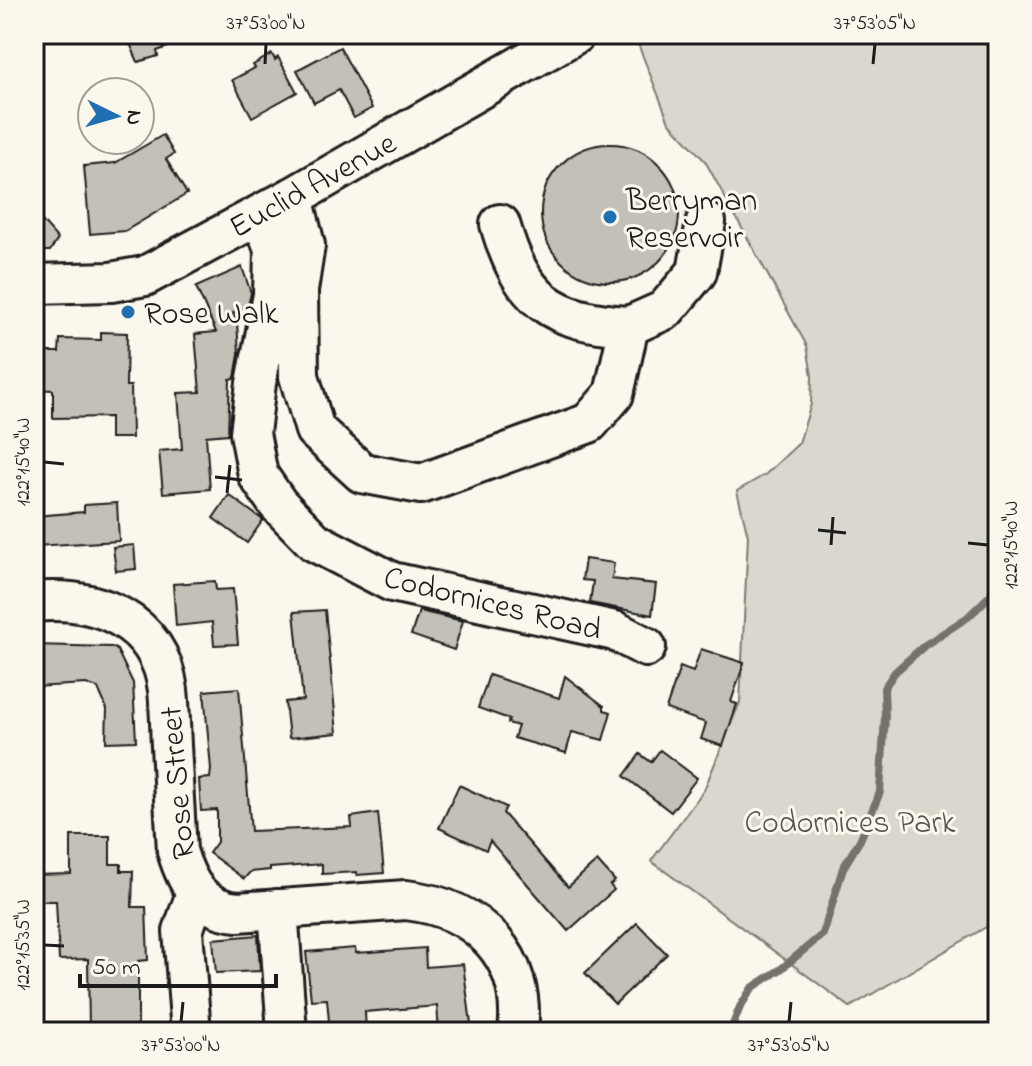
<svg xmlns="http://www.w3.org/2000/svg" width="1032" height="1066" viewBox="0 0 1032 1066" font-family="'Indie Flower',sans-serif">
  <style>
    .green { fill: #dad7ce; stroke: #7b7a75; stroke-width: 2 }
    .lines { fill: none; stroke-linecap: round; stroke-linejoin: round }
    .stream { stroke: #74726e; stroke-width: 8 }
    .building { fill: #c3c0b8; stroke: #1c1c1c; stroke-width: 2 }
    .minor-casing { stroke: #1c1c1c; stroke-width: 44 }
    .minor { stroke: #fbf7ec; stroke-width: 38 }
    .ticks { fill: none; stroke: #1c1c1c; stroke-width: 3 }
    .poi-dot { fill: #1f6fb2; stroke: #fbf7ec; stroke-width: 3 }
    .labels { text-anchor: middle; stroke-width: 6; stroke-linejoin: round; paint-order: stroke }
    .street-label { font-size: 32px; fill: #1c1c1c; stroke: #fbf7ec }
    .poi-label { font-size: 32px; fill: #1c1c1c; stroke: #fbf7ec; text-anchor: start }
    .park-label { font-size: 32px; fill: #555451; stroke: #fbf7ec }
    .neatline { fill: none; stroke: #1c1c1c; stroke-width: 3 }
    .ticks-label { font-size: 20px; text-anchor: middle; fill: #1c1c1c }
  </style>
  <rect width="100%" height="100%" fill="#fbf7ec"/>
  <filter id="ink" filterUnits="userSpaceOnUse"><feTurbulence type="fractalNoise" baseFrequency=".0125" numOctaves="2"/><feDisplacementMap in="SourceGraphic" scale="16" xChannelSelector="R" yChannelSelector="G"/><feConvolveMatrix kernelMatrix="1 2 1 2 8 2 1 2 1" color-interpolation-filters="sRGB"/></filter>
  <g filter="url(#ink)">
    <!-- green -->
    <path class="green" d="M634 34H998V920L850 1007 651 861 704 790 740 702 748 536 737 491 766 474 799 443 811 404 812 376 807 346 705 161 669 122Z"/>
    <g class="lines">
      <!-- stream -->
      <path class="stream" d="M730 1032 740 1007 752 988 781 969 823 934 843 868 860 840 880 792 885 717 884 688 895 672 925 645 968 617 998 588"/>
    </g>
    <!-- building -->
    <g class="building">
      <path d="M126 34H195L196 37 157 51 158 56 138 62Z"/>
      <path d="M340 47 372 108 354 118 339 90 314 103 297 70Z"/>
      <path d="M272 54 275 60 278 57 297 92 252 117 232 80 255 68 253 65Z"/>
      <path d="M163 135 174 154 166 159 187 194 125 231 90 234 84 166 115 163Z"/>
      <circle cx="610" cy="213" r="69"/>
      <path d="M34 212 58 239 50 251H34Z"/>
      <path d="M242 267 251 293 248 306 233 313 237 321 239 354 235 378 230 379 228 434 206 436 210 489 163 493 159 451 182 449 178 393 200 392 195 334 216 332 196 287Z"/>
      <path d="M101 332 127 333 126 386H131L132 438H110V417L53 418V390L34 389V352H59L60 339 101 340Z"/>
      <path d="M229 495 263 520 247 543 213 518Z"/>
      <path d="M117 503 119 541 34 546V516L84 512V505Z"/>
      <path d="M134 545 136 569 116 571 113 547Z"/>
      <path d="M585 559 614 563 612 579 656 584 652 615 590 603 593 581 582 580Z"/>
      <path d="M215 581 216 590 233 589 238 644 214 645 212 622 176 626 173 584Z"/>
      <path d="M325 610 337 733 289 738 285 702 303 700 294 612Z"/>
      <path d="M419 611 463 621 454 650 411 635Z"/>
      <path d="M34 645 112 647 117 650 133 683 136 741 106 742 107 709 98 688 86 684 34 687Z"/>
      <path d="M701 649 744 663 731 702 737 704 723 746 701 739 706 723 666 709 680 667 693 672Z"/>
      <path d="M489 675 559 698 565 676 604 706V710L611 712 603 740 572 732 566 753 514 738 518 726 508 723 509 719 478 708Z"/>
      <path d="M239 688 251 831 352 827 351 817 378 813 384 873 357 875V872L322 874V864L270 868V870L250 872 244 879 209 853 217 842V810L201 811 199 779 210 778 211 769 204 691Z"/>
      <path d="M660 750 697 778 671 812 624 776 640 754 651 762Z"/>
      <path d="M459 785 506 807 503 813 568 887 597 861 615 881 610 885 614 890 568 931 490 841 486 850 439 828Z"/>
      <path d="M71 836H110V864H121V871H133L132 907H146L148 960 138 961V1030L89 1032 88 959 59 960 56 901H34V875L71 874Z"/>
      <path d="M637 923 667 954 615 1004 585 973Z"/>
      <path d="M258 935 260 971 216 973 213 939Z"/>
      <path d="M355 948 356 953 425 948 426 967 463 964 472 1031 439 1032 437 1006 365 1012 366 1032H330L327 999 311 1000 306 952Z"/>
    </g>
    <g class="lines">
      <defs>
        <g id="minor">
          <path d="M293 197 305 245 298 290 299 376 315 430 362 473 421 484 589 423 614 394 629 326 665 310 697 272 706 222"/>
          <path d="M261 214 274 249 273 295 256 383 250 433 258 475 278 504 315 542 392 582 615 631 646 647"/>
          <path d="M500 224C522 301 551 321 629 326"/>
          <path d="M34 284 111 282 145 276 293 197 575 34"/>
          <path d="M34 602C97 596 159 620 168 690 170 708 170 727 171 746 173 781 175 816 177 851 187 884 201 909 238 912L406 900C478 908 527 956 518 1032"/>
          <path d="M278 909 287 1032"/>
          <path d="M191 1032 183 931 196 893"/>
        </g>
      </defs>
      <!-- minor casing -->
      <use href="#minor" class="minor-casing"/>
      <!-- minor -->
      <use href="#minor" class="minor"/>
    </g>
  </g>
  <!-- ticks -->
  <path class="ticks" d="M265 64 266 44M873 64 875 44M44 462 64 464M215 477 242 480M227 493 230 465M818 530 846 533M968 543 988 545M831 545 833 517M44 945 64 946M181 1022 183 1002M789 1022 791 1002"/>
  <!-- markers -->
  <g class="poi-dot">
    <circle cx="610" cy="217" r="8"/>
    <circle cx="128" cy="312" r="8"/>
  </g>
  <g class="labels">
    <!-- street labels -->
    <g class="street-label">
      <text transform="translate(312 184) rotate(-29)" y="11">Euclid Avenue</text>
      <text transform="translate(493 602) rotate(14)" y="11">Codornices Road</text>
      <text transform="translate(176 783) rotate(-95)" y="11">Rose Street</text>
    </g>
    <!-- poi labels -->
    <g class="poi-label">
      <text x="626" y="210">Berryman<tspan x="626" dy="37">Reservoir</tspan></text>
      <text x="144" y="323">Rose Walk</text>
    </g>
    <!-- park labels -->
    <g class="park-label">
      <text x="850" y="832">Codornices Park</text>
    </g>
  </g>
  <!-- margin -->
  <rect width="1032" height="1066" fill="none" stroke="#fbf7ec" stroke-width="88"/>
  <!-- north arrow -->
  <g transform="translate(116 116) rotate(95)"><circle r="38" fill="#fbf7ec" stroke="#a29f99" stroke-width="2"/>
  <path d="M0-6L14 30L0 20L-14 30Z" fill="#1f6fb2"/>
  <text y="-12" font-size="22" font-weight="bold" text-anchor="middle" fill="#1c1c1c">N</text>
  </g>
  <!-- scale -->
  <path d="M80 974v12h196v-12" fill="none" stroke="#1c1c1c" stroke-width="4"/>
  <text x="92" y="974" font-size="24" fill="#1c1c1c" stroke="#fbf7ec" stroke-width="6" paint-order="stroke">50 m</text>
  <rect x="44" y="44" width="944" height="978" class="neatline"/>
  <g class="ticks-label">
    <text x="266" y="29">37°53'00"N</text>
    <text x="875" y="29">37°53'05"N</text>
    <text transform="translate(22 462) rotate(-90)" y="7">122°15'40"W</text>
    <text transform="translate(1010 545) rotate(-90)" y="7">122°15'40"W</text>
    <text transform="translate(22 945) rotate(-90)" y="7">122°15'35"W</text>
    <text x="181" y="1051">37°53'00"N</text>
    <text x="789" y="1051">37°53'05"N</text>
  </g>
</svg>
